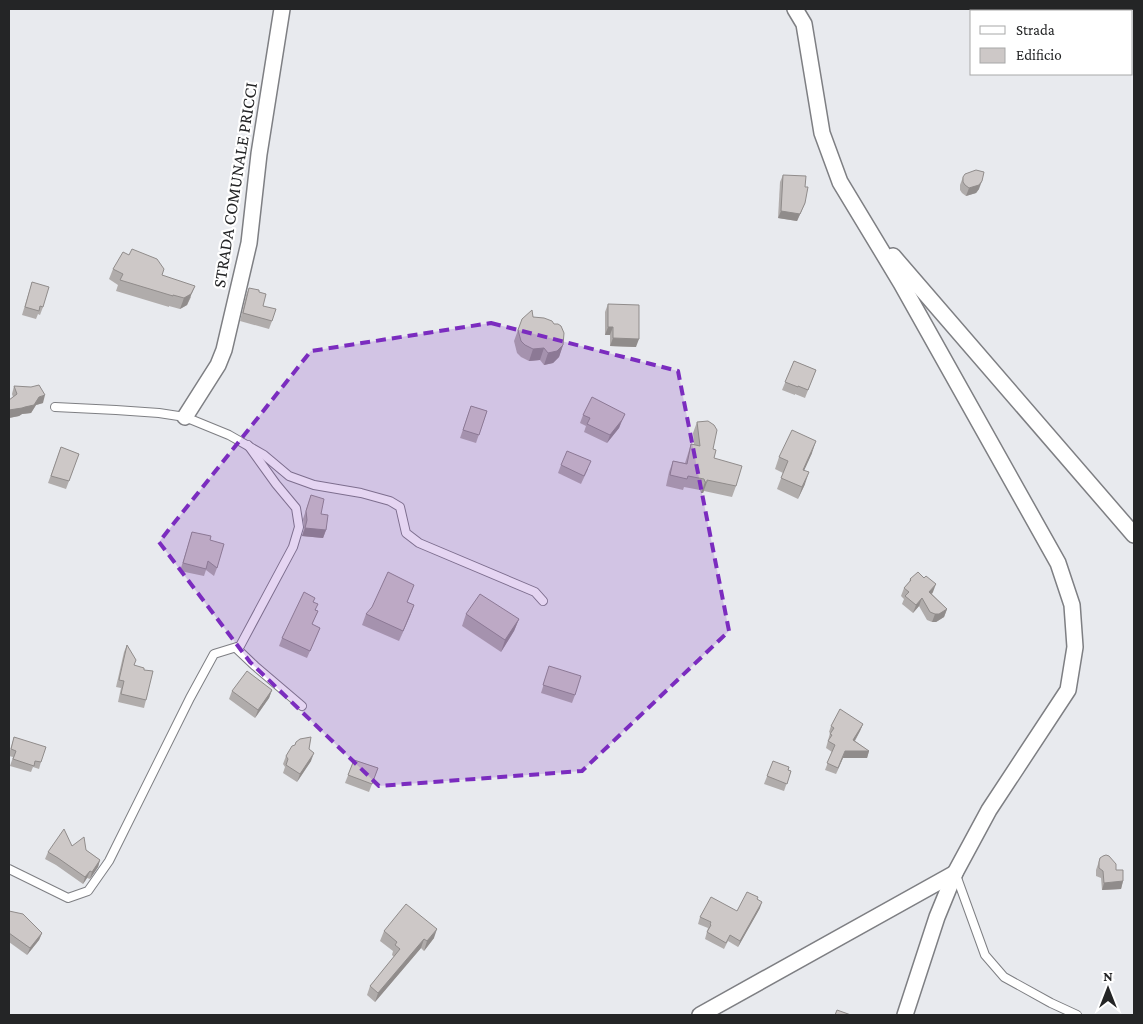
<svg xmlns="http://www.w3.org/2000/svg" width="1143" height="1024" viewBox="0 0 1143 1024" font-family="'Crimson Pro',serif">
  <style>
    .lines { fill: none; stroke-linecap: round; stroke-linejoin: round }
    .lane-casing { stroke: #7e7f83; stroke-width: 10 }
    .street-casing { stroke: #7e7f83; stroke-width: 18 }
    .lane { stroke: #fff; stroke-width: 8 }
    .street { stroke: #fff; stroke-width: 15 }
    .wall { fill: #b0acab }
    .shaded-wall { fill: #908c8b }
    .building { fill: #cdc8c7; stroke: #908c8b }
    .marked { fill: #7b2cbf; fill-opacity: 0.2; stroke: #7b2cbf; stroke-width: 4; stroke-dasharray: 10 6; stroke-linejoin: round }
    .labels { text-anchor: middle; stroke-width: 4.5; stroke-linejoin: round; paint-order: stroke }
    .street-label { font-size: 18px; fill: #242526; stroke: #fff }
  </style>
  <rect width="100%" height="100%" fill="#e8eaee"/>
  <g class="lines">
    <defs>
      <g id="lane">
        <path d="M55 407 116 410 159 413 185 417 229 435 264 455 289 476 314 485 361 493 390 501 400 507 406 533 419 543 535 592 543 601"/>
        <path d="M236 648 255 666 302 706"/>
        <path d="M9 869 68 898 88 891 109 861 190 698 214 654 240 646 293 547 299 527 296 508 276 484 248 445"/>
        <path d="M956 875 985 955 1004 977 1051 1003 1077 1015"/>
      </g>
      <g id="street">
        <path d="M795 9 804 24 822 133 840 182 901 283 1058 563 1072 605 1075 647 1068 690 989 810 955 873 937 917 905 1015"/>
        <path d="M893 256 1134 535"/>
        <path d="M185 417 218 365 224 350 249 243 259 154 282 9"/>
        <path d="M700 1015 955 873"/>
      </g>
    </defs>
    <!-- lane casing -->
    <use href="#lane" class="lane-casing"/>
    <!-- street casing -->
    <use href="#street" class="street-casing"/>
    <!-- lane -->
    <use href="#lane" class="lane"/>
    <!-- street -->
    <use href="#street" class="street"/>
  </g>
  <!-- wall -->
  <g class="wall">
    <path d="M1084 9H1131L1130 11H1084Z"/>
    <path d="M783 175 802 210 797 221 778 218 780 182Z"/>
    <path d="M963 177 979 189 976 193 966 196 962 193 960 190V185Z"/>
    <path d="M113 269 162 275 191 297 187 305 180 309 169 306V307L116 291 118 285 109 279Z"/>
    <path d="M32 282 43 307 40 315 38 314 36 319 22 315Z"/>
    <path d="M249 288 259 292 263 306 272 321 269 329 240 321 246 295Z"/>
    <path d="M608 304 636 347 610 346V335H605V312Z"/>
    <path d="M518 330 563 345 559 357 553 363 544 365 540 360 529 361 521 357 517 353 514 341Z"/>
    <path d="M794 361 816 370 805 398 795 394V395L782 390Z"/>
    <path d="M14 386 43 403 36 405 31 413 22 414 19 416 9 418V400L13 397 12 394Z"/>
    <path d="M471 406 487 411 476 443 460 438Z"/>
    <path d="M625 414 619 428 607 443 584 432 586 426 580 423 583 415Z"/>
    <path d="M697 422 713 449 714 458 736 486 732 497 704 491 703 493H701L700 490 684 487 683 490 666 486 669 472 673 461 685 463 691 444 694 445 693 433Z"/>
    <path d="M61 447 79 454 66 489 48 483Z"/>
    <path d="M812 453 804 470 805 484 798 499 777 489 783 473 775 469 779 457Z"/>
    <path d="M561 465 588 469 581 484 558 473Z"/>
    <path d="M311 495 321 514 326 530 323 538 302 536 304 528 303 519Z"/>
    <path d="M192 532 210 540 217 568 214 576 206 570 204 576 180 571Z"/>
    <path d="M910 579 933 592 932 594 947 609 944 617 936 622H932L927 620 919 606 913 613 902 604 904 599 901 596 904 588 909 582Z"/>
    <path d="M410 595 407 602 414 605 399 641 362 625 366 614Z"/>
    <path d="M313 602 316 610 318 611 312 624 320 628 307 658 279 646 282 638Z"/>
    <path d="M466 614 519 619 514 631 501 652 462 626Z"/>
    <path d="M127 645 134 665 144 670 146 700 144 708 118 702 121 688 116 687 124 652Z"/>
    <path d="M547 674 575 695 572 703 541 693Z"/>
    <path d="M272 690 269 698 255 718 229 699 232 691Z"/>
    <path d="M863 724 860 731 855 741 869 751 867 758H843L836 774 825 770 832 752 826 748 830 733 829 732 831 726Z"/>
    <path d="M14 737 41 762 39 769 33 767 31 772 10 766 13 757 9 756V754Z"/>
    <path d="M309 749 311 761 297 782 283 773 285 767 283 764 286 756Z"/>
    <path d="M354 760 378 768 369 792 345 783Z"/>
    <path d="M773 761 791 771 784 791 764 784Z"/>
    <path d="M72 846 86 850 100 860 98 867 90 879 87 878 83 884 56 865 45 859 48 852Z"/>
    <path d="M1100 858 1116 870 1123 881 1121 889 1102 890 1101 878 1096 876V870Z"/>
    <path d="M757 899 760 908 738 947 728 941 724 949 705 939 708 928 698 924 700 917 737 911Z"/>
    <path d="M9 911 42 933 39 940 27 955 9 942Z"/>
    <path d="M384 931 434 938 424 951 421 948 375 1002 367 995 370 986 394 957 392 955 393 951 380 941Z"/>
  </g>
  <!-- shaded-wall -->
  <g class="shaded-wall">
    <path d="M982 181 979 189 976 193 966 196 969 188Z"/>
    <path d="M805 203 797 221 778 218 781 211Z"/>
    <path d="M195 286 187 305 180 309 184 298Z"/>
    <path d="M608 327H613L610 335H605Z"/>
    <path d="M613 338 639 339 636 347 610 346Z"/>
    <path d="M563 345 559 357 553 363 544 365 548 353Z"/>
    <path d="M544 348 540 360 529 361 533 349Z"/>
    <path d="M45 395 43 403 36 405 31 413 22 414 19 416 9 418V410L39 397Z"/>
    <path d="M622 420 619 428 607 443 610 435Z"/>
    <path d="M816 441 812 453 799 482 803 470Z"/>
    <path d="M809 472 805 484 798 499 802 487Z"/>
    <path d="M705 482H707L703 493H701Z"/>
    <path d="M305 528 326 530 323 538 302 536Z"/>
    <path d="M936 584 933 592 926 600 929 592Z"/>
    <path d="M922 598 919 606 913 613 916 605Z"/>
    <path d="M414 605 410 616 399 641 403 631Z"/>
    <path d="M947 609 944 617 936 622H932L935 614Z"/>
    <path d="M519 619 514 631 501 652 505 640Z"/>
    <path d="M272 690 269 698 255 718 258 710Z"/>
    <path d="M863 724 860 731 851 747 853 740Z"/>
    <path d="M845 751H869L867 758H843L836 774Z"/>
    <path d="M314 753 311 761 297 782 300 774Z"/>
    <path d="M100 860 98 867 90 879 92 872Z"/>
    <path d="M90 871 87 878 83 884 85 877Z"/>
    <path d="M1123 881 1121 889 1102 890 1104 883Z"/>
    <path d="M762 902 760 908 738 947 740 941Z"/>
    <path d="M437 929 434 938 424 951 427 941Z"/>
    <path d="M42 933 39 940 27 955 30 948Z"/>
    <path d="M424 939 421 948 375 1002 378 993Z"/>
  </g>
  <!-- building -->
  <g class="building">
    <path d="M1107 9H1116V11Z"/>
    <path d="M976 170 984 172 982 181 979 185 969 188 965 185 963 182V177L965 174Z"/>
    <path d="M783 175 806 176 805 187H808L805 203 800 214 781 211Z"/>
    <path d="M132 249 157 259 164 269 162 275 195 286 191 294 184 298 173 295V296L120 280 123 274 113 269 123 252 129 255Z"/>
    <path d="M32 282 49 287 43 307 40 306 39 311 25 307Z"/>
    <path d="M249 288 259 290V292L266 294 263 306 276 309 272 321 243 313Z"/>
    <path d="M608 304 639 305V339L613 338V327H608Z"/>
    <path d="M532 310 533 317 544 318 552 321 554 324H558L561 326 564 333 563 345 557 351 548 353 544 348 533 349 525 345 521 341 518 330 522 319Z"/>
    <path d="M794 361 816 370 808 390 798 386V387L785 382Z"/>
    <path d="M39 385 45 395 39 397 34 405 25 407 22 408 9 410V400L17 394 14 386 31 387Z"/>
    <path d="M592 397 625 414 622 420 610 435 587 424 590 418 583 415Z"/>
    <path d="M471 406 487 411 479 435 463 430Z"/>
    <path d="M708 421 714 425 717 430 713 449 716 450 714 458 742 466 736 486 707 480V482H705L704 479 688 476 687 479 670 475 673 461 687 464 691 444 700 446 697 422Z"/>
    <path d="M792 430 816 441 803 470 809 472 802 487 781 478 788 461 779 457Z"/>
    <path d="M61 447 79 454 69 481 51 476Z"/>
    <path d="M567 451 591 461 584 476 561 465Z"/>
    <path d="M311 495 324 499 321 514 328 515 326 530 305 528 307 520 306 511Z"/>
    <path d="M192 532 211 536 210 540 224 544 217 568 208 561 206 569 183 563Z"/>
    <path d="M388 572 414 585 407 602 414 605 403 631 366 614 372 607Z"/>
    <path d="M918 572 924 578 926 576 936 584 929 592 947 609 939 614H935L930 612 922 598 916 605 905 596 909 592 904 588 911 580 910 579Z"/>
    <path d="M304 592 315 598 313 602 318 604 315 610 318 611 312 624 320 628 310 651 282 638Z"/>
    <path d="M480 594 519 619 505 640 466 614Z"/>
    <path d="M127 645 136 660 134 665 144 668V670L153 671 146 700 121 694 124 681 119 680Z"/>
    <path d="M549 666 581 676 575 695 543 685Z"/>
    <path d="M247 671 272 690 258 710 232 691Z"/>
    <path d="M840 709 863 724 853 740 869 751H845L838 768 827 763 835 745 828 741 832 735 830 734 834 728 831 726Z"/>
    <path d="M14 737 46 747 41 762 35 761 34 766 13 759 16 751 11 749Z"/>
    <path d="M311 737 309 749 314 753 300 774 286 765 288 759 286 756 292 746 295 745 296 742 300 739Z"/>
    <path d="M354 760 378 768 372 784 348 775Z"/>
    <path d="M773 761 789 767 788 770 791 771 787 784 767 776Z"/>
    <path d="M64 829 72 846 84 837 86 850 100 860 92 872 90 871 85 877 58 858 48 852Z"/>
    <path d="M1106 855 1109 856 1116 864V870H1123V881L1104 883 1103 871 1099 868V862L1100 858 1103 856Z"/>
    <path d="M747 892 758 897 757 899 762 902 740 941 730 935 726 943 707 932 711 925 710 924 711 922 700 917 711 897 737 911Z"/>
    <path d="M406 904 437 929 427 941 424 939 378 993 370 986 400 949 395 945 397 942 384 931Z"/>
    <path d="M9 911 23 914 42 933 30 948 9 933Z"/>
    <path d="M837 1010 851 1015H835Z"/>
  </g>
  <!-- marked area -->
  <path class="marked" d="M491 323 678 371 729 631 582 771 379 786 250 662 159 542 311 351Z"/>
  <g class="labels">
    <!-- street labels -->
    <g class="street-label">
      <text transform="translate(235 185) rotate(-81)" y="6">STRADA COMUNALE PRICCI</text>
    </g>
  </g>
  <!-- border -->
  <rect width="1143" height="1024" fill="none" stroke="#242526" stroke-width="20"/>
  <!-- legend -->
  <rect x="970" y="10" width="162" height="65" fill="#ffffff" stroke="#a7a8a8"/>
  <rect x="980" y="26" width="25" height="8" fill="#ffffff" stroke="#a7a8a8"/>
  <text x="1016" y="35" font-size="15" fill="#242526">Strada</text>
  <rect x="980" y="48" width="25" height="15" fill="#cdc8c7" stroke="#a7a8a8"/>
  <text x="1016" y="60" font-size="15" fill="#242526">Edificio</text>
  <!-- north arrow -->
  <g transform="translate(1108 989)" stroke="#ffffff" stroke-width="4" paint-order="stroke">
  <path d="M0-4L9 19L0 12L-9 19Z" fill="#242526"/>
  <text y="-8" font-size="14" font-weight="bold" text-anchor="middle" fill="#242526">N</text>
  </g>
</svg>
